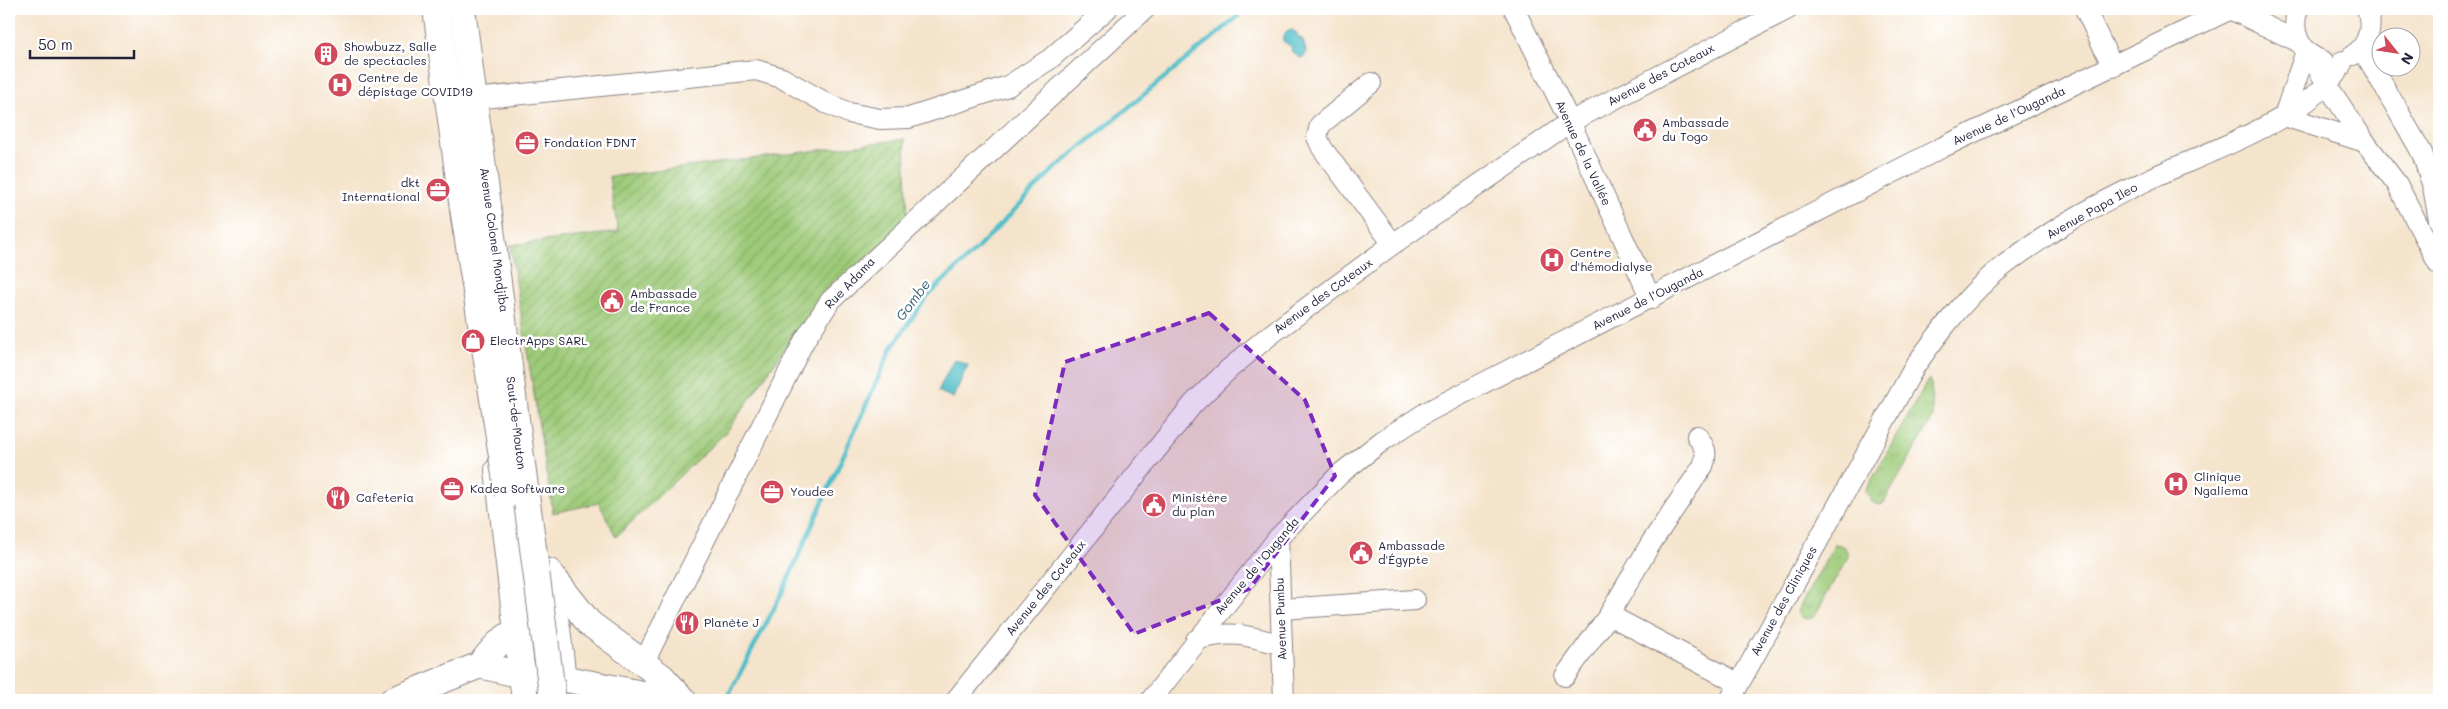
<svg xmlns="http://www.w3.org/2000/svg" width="2448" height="709" viewBox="0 0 2448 709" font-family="Mali,sans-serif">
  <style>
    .grass { fill: url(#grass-tufts); stroke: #60765a }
    .garden { fill: url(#garden-furrows); stroke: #60765a }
    .water { fill: #50bec9; stroke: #397082 }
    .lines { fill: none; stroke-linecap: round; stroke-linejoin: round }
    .stream { stroke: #50bec9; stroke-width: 4.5 }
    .minor-casing { stroke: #8c8384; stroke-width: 22 }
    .major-casing { stroke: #8c8384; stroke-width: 28 }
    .minor { stroke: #fff; stroke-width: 20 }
    .major { stroke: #fff; stroke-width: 26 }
    .major-bridge-casing { stroke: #8c8384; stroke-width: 28; stroke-linecap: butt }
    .major-bridge { stroke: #fff; stroke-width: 26 }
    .marked { fill: #7b2cbf; fill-opacity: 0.2; stroke: #7b2cbf; stroke-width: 4; stroke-dasharray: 10 6; stroke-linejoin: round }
    .labels { text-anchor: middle; stroke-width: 5; stroke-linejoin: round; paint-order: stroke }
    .poi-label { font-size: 12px; fill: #22223b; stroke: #fff; text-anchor: start }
    .street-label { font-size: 12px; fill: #22223b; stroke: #fff }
    .water-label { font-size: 14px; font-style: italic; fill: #346074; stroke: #fff }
  </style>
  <defs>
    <pattern id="grass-tufts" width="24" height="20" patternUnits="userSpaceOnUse" patternTransform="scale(1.25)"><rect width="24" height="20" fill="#9dca78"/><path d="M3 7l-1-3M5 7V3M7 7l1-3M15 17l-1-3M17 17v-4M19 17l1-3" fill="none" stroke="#87ad69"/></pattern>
    <pattern id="garden-furrows" width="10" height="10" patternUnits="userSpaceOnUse" patternTransform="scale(1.25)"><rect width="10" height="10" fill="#9dca78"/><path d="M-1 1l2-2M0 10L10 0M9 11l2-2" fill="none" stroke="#87ad69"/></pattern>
  </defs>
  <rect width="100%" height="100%" fill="#fff"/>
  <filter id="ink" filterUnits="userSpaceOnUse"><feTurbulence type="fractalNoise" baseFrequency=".02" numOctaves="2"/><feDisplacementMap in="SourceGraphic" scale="10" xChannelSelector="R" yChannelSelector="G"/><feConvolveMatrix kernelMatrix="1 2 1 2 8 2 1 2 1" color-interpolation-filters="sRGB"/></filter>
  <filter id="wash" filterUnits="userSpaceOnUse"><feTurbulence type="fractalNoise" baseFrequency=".0096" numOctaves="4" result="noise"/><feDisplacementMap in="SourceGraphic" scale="20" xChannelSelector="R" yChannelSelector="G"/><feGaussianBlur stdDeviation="1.12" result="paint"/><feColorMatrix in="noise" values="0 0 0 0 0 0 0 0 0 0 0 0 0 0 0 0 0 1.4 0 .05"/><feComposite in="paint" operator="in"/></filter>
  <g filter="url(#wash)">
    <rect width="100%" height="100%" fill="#f5e4cc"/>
    <!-- grass -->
    <g class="grass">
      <path d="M1928 380H1930L1931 383 1933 418 1883 504 1878 505 1872 502 1866 492 1867 488Z"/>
      <path d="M1835 544C1844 545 1847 548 1848 557L1814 617C1805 620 1801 619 1797 611Z"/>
    </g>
    <!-- garden -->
    <path class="garden" d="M905 139 908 222 818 301 728 430 616 537 599 503 553 513 510 245 618 232 609 177Z"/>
    <!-- water -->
    <g class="water">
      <path d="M1290 29 1297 33V36L1303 40 1306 51 1305 56 1300 58 1291 51 1292 47 1283 41V36Z"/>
      <path d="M954 359 968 365 953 398 938 391Z"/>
    </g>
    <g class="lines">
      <!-- stream -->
      <path class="stream" d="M726 700 781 595 891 349 927 296 970 256 1052 171 1235 19 1244 9"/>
    </g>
  </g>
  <g filter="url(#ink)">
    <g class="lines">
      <defs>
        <g id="minor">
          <path d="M1514 9 1570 122 1651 299"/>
          <path d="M2085 9 2113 67"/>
          <path d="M2230 9 2299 42"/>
          <path d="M2298 9C2290 31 2300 54 2323 61"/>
          <path d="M2362 48 2422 153 2433 187 2439 220"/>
          <path d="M2353 55C2369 45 2373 26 2367 9"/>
          <path d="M2312 56 2327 85 2365 142 2397 184 2439 265"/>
          <path d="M1371 83 1320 125 1317 137 1322 148 1393 244"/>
          <path d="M474 99 756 70 782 78 826 103 849 113 880 119 909 118 1008 86 1050 59 1107 9"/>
          <path d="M2284 116 2365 142"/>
          <path d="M2284 116 2306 51"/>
          <path d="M1697 436C1705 447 1708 453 1703 466L1651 543 1609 615 1738 683"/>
          <path d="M1278 538 1284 700"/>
          <path d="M1282 609 1415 600"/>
          <path d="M1196 640C1232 630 1247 635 1282 645"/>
          <path d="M644 662 804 341 830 301 1145 9"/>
          <path d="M1565 676 1609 615"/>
          <path d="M956 700 1193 404 1229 369 1270 335 1393 244 1570 122 1788 9"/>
          <path d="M1151 700 1278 538 1340 474 1382 441 1427 412 1943 147 2231 9"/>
          <path d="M1730 700 1915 366C1938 334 1961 303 1990 277 2010 259 2034 244 2055 230 2083 211 2125 191 2156 176 2205 153 2322 113 2343 61"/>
        </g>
        <g id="major">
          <path d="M436 9 466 231"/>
          <path d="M462 9 491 229"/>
          <path d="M498 470 525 700"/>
          <path d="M549 572 589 623 662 677 683 700"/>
          <path d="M548 591 557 628 563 680"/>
          <path d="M480 665 522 675 562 678 672 700"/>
          <path d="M480 665C494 647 507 630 530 629"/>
          <path d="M393 700 480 665"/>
        </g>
      </defs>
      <!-- minor casing -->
      <use href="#minor" class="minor-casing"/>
      <!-- major casing -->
      <use href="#major" class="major-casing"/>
      <!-- minor -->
      <use href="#minor" class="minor"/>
      <!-- major -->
      <use href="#major" class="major"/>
      <defs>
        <g id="major-bridge">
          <path d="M488 206 553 700"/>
          <path d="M463 208 508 494"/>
        </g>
      </defs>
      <!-- major-bridge casing -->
      <use href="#major-bridge" class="major-bridge-casing"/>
      <!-- major-bridge -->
      <use href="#major-bridge" class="major-bridge"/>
    </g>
  </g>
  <!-- marked area -->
  <path class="marked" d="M1209 313 1305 400 1335 476 1249 589 1134 634 1035 495 1065 362Z"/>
  <!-- icons -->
  <defs>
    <symbol id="building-disc" viewBox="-11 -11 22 22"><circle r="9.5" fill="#d1495b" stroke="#fff"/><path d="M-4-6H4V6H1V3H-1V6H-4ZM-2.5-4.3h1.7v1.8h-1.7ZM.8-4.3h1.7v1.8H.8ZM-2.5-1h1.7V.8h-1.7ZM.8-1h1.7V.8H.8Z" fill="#fff"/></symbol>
    <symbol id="hospital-disc" viewBox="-11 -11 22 22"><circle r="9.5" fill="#d1495b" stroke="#fff"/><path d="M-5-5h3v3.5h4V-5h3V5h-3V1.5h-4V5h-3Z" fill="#fff"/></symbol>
    <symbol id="civic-disc" viewBox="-11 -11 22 22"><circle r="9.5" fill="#d1495b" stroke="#fff"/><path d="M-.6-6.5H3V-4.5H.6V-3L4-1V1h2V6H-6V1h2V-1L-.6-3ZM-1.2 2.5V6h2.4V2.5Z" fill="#fff"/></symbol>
    <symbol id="office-disc" viewBox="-11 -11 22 22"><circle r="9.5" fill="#d1495b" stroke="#fff"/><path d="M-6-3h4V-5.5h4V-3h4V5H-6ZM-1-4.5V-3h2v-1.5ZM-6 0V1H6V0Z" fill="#fff"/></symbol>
    <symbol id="shop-disc" viewBox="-11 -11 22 22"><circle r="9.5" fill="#d1495b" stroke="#fff"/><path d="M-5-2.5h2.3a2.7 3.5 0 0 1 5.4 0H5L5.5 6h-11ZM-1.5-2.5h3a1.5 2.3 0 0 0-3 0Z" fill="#fff"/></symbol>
    <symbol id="restaurant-disc" viewBox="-11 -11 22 22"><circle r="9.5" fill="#d1495b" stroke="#fff"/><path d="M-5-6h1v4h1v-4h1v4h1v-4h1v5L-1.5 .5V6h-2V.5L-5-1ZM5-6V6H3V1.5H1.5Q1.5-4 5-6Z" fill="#fff"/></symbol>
  </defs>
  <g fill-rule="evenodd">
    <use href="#building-disc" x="312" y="40" width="28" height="28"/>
    <use href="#hospital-disc" x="326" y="71" width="28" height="28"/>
    <use href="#civic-disc" x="1631" y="116" width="28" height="28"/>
    <use href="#office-disc" x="513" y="129" width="28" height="28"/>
    <use href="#office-disc" x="424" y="176" width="28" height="28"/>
    <use href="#hospital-disc" x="1538" y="246" width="28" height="28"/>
    <use href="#civic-disc" x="598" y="287" width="28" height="28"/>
    <use href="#shop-disc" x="459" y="327" width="28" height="28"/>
    <use href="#hospital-disc" x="2162" y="470" width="28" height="28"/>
    <use href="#office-disc" x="438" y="475" width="28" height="28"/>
    <use href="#office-disc" x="758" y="478" width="28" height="28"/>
    <use href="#restaurant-disc" x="324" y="484" width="28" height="28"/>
    <use href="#civic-disc" x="1140" y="491" width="28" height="28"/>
    <use href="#civic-disc" x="1347" y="539" width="28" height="28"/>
    <use href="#restaurant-disc" x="673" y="609" width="28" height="28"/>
  </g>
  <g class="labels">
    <!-- poi labels -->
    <g class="poi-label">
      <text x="344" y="51">Showbuzz, Salle<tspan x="344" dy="14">de spectacles</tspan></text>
      <text x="358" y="82">Centre de<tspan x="358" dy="14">dépistage COVID19</tspan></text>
      <text x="1662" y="127">Ambassade<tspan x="1662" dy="14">du Togo</tspan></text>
      <text x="544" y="147">Fondation FDNT</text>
      <text x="420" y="187" text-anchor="end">dkt<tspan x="420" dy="14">International</tspan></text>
      <text x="1570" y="257">Centre<tspan x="1570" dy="14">d'hémodialyse</tspan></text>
      <text x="630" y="298">Ambassade<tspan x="630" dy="14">de France</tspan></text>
      <text x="490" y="345">ElectrApps SARL</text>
      <text x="2194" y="481">Clinique<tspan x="2194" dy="14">Ngaliema</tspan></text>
      <text x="470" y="493">Kadea Software</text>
      <text x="790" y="496">Youdee</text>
      <text x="356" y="502">Cafeteria</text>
      <text x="1172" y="502">Ministère<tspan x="1172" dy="14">du plan</tspan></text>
      <text x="1378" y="550">Ambassade<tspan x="1378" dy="14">d'Égypte</tspan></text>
      <text x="704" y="627">Planète J</text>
    </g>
    <!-- street labels -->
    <g class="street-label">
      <text transform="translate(1661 75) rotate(-28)" y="4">Avenue des Coteaux</text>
      <text transform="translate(2009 116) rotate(-25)" y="4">Avenue de l’Ouganda</text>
      <text transform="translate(1583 153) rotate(65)" y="4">Avenue de la Vallée</text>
      <text transform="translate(2092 211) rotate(-29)" y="4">Avenue Papa Ileo</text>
      <text transform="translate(494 240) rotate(82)" y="4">Avenue Colonel Mondjiba</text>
      <text transform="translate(850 283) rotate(-46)" y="4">Rue Adama</text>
      <text transform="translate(1323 296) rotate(-36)" y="4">Avenue des Coteaux</text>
      <text transform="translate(1648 299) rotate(-27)" y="4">Avenue de l’Ouganda</text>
      <text transform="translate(516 423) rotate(83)" y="4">Saut-de-Mouton</text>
      <text transform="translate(1257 566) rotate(-50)" y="4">Avenue de l’Ouganda</text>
      <text transform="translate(1046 588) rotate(-51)" y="4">Avenue des Coteaux</text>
      <text transform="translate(1784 601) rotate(-61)" y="4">Avenue des Cliniques</text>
      <text transform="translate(1281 619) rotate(-92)" y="4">Avenue Pumbu</text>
    </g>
    <!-- water labels -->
    <g class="water-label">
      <text transform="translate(913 300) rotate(-53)" y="5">Gombe</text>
    </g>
  </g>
  <!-- margin -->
  <rect width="2448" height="709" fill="none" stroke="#fff" stroke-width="30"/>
  <!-- north arrow -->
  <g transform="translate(2396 52) rotate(120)"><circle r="24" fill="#ffffff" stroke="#a7a7b1"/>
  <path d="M0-4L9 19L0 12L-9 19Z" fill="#d1495b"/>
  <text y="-8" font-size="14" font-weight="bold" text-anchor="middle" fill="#22223b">N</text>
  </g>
  <!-- scale -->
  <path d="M30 50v8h104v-8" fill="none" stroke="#22223b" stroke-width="2.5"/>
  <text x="38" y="50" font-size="15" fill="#22223b" stroke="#ffffff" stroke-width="4" paint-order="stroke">50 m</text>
</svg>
